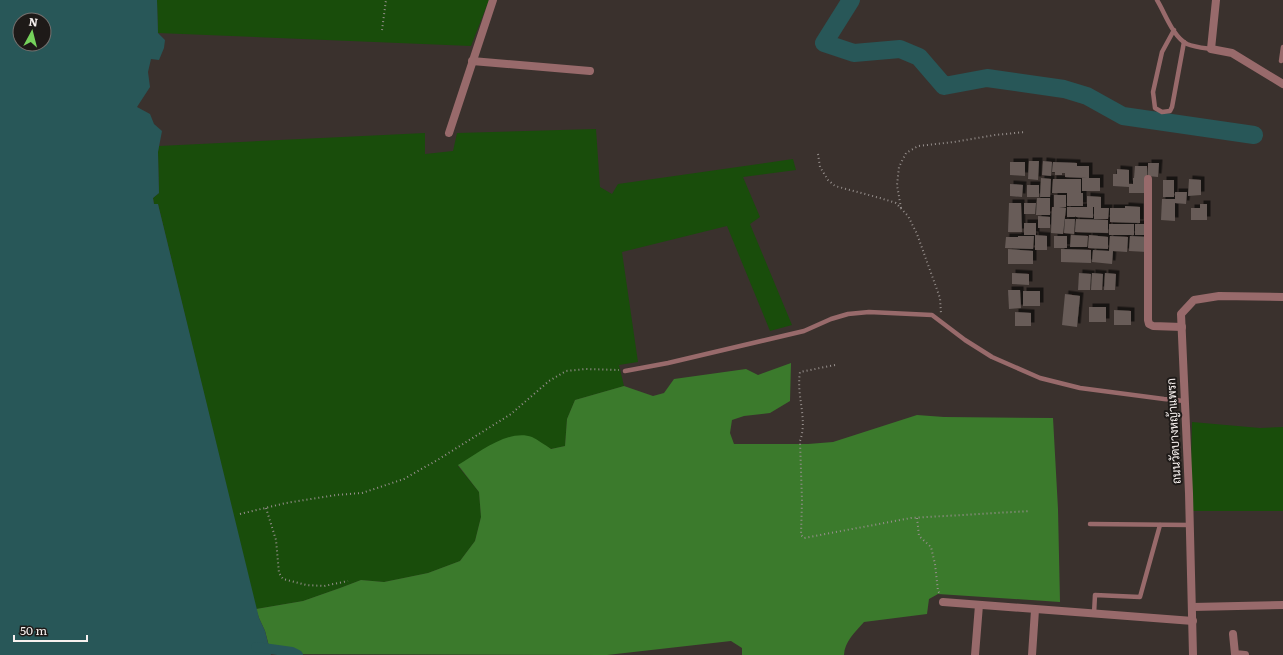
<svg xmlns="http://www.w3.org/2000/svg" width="1283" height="655" viewBox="0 0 1283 655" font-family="Literata,Sarabun,serif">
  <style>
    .green { fill: #194d0b }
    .forest { fill: #3b7a2c }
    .water { fill: #285758; fill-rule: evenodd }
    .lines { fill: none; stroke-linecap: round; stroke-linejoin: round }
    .canal { stroke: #285758; stroke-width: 10 }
    .river { stroke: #285758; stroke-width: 18 }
    .building { fill: #675c58; filter: url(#shadow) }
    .path { stroke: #968f8c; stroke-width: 2; stroke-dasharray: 1 3; stroke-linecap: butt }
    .lane { stroke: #986a6b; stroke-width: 4.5 }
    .street { stroke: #986a6b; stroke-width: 8 }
    .labels { text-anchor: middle; stroke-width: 4; stroke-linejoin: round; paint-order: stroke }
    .street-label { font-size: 12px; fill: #f7f1ef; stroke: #1e1a18 }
  </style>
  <defs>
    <filter id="shadow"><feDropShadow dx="3.5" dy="-3.5" stdDeviation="0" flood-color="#0009"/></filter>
  </defs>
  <rect width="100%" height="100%" fill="#3a312d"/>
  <!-- green -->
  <g class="green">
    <path d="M157 0H489L471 46 158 33Z"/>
    <path d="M596 129 600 187 612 194 618 184 793 159 796 170 743 177 760 217 750 224 792 325 770 331 727 226 622 252 638 362 619 365 624 386 575 400 567 419 565 446 551 449 531 437 458 466 479 492 481 517 475 541 460 561 428 573 384 582 361 580 340 588 303 601 256 609 158 204H154L153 198 159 193 158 152 159 146 425 133V154L453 151 457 133Z"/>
    <path d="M1192 422 1260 428 1283 427V511H1190Z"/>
  </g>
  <!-- forest -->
  <path class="forest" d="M791 363 790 401 770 413 744 416 732 420 730 433 734 444H808L833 442 917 415 944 417 1053 418 1058 509 1060 602 938 594 929 599 927 614 864 622C856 631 844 642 844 655H742V648L731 641 607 655 271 654 265 631 259 618 256 609 303 601 340 588 361 580 384 582 428 573 460 561 475 541 481 517 479 492 458 465C477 454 509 428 532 437 538 440 545 445 551 449L565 446 567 419 575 400 624 386 653 396 664 393 674 379 746 369 758 375Z"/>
  <!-- water -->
  <path class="water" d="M0 0H157L158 33 165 40 164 48 159 60 151 59 148 72 150 87 137 107 150 114 154 124 162 131 158 152 159 193 153 198 154 204H158L259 618 265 631 271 655H0ZM20 20H44V44H20Z"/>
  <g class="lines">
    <!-- canal -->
    <path class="canal" d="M256 647 292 652 298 655"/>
    <!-- river -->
    <path class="river" d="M851 0 824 43 854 53 900 49 919 57 944 86 987 78 1064 89 1087 96 1123 116 1254 135"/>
  </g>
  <!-- building -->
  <g class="building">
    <path d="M1029 161H1039L1038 180 1028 179Z"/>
    <path d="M1043 161 1052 162 1051 176 1042 175Z"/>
    <path d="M1010 162H1025V176L1010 175Z"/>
    <path d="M1053 162 1077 163V166H1089V178H1100V191H1082V178H1087L1065 177V173H1062V175H1055V172H1052Z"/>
    <path d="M1148 163H1159L1158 177 1148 176Z"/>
    <path d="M1135 166H1147L1148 193H1129V187L1113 186V174H1117V169L1129 170V184H1133V178H1134Z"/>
    <path d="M1041 178 1051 179 1050 197H1040Z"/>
    <path d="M1053 179H1081V193H1083V206H1067V193H1052Z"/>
    <path d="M1189 179 1201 180V195L1188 196Z"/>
    <rect x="1163" y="180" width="11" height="17"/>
    <path d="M1010 184 1023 185 1022 197 1010 196Z"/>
    <rect x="1027" y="185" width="12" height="12"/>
    <path d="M1175 192H1187L1186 204 1175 203V221L1161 220 1162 199H1175Z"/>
    <path d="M1054 195H1066V207H1059L1066 208 1063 234 1051 233 1052 207H1054Z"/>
    <path d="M1087 196 1101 197V208H1109L1108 219H1094V207H1093V218L1076 217V216L1075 217H1067V207H1087Z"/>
    <path d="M1037 198H1050V215H1036Z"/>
    <path d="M1009 203H1021L1022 232H1008Z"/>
    <path d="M1024 203H1036L1035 214H1024Z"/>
    <path d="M1200 204H1207V220H1191V208H1200Z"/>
    <path d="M1125 206 1140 207V223L1110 222V208H1125Z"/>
    <path d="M1038 216 1050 217V228H1038Z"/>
    <path d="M1065 219H1075L1074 234 1064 233Z"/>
    <path d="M1076 219 1108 220V233L1075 232Z"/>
    <rect x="1024" y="223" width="12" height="12"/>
    <rect x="1109" y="224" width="25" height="11"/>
    <rect x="1135" y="224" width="12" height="11"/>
    <path d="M1035 235 1047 236V250H1035Z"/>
    <path d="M1071 235 1088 236 1087 247H1070Z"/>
    <path d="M1089 235 1108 237V249L1088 248Z"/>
    <path d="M1018 236H1034L1033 249 1005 248 1006 237H1018Z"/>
    <rect x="1054" y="236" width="13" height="12"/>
    <path d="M1110 236 1128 237 1127 252 1113 251 1112 264 1092 262 1093 250 1109 251Z"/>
    <path d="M1130 236 1148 237 1147 252 1129 251Z"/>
    <path d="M1008 249 1033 251V264H1008Z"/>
    <path d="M1061 249 1091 250V263L1061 262Z"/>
    <path d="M1012 273 1029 274V285L1012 284Z"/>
    <path d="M1079 273 1091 274 1090 290H1078Z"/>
    <path d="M1092 273 1103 274 1102 290H1091Z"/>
    <path d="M1105 273 1116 274 1115 290H1104Z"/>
    <path d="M1008 290H1020L1021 308 1009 309Z"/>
    <rect x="1023" y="291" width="17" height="15"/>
    <path d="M1065 294 1080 296 1077 327 1062 325Z"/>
    <rect x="1089" y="307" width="17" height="15"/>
    <path d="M1114 310 1131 311V325H1114Z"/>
    <path d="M1015 312 1031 313V326H1015Z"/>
  </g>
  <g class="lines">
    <!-- path -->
    <g class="path">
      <path d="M382 30 386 0"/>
      <path d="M818 154 820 167 828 180 835 186 880 198 896 203 908 216 917 234 940 298 941 314"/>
      <path d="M901 208 897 185 899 167 906 153 918 146 954 142 995 135 1025 132"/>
      <path d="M835 365 800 372C796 396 808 419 800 441L802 501 801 535 804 538 911 518 1030 511"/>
      <path d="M266 508 276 540 279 573 283 579 306 585 324 586 348 581"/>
      <path d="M240 514 286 503 336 495 362 493 404 479 439 459 511 414 549 381 566 371 586 369 619 370"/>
      <path d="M917 518 919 536 931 547 935 564 938 591 940 594"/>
    </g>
    <!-- lane -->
    <g class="lane">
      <path d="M1157 0C1165 13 1173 37 1187 44 1194 47 1204 48 1211 49"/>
      <path d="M1174 30 1162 52 1153 92 1155 108 1162 112 1170 111 1172 107 1184 42"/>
      <path d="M1281 61 1283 47"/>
      <path d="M625 371 668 363 804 331 831 319 848 314 869 312 932 315 965 340 992 357 1040 378 1080 388 1164 399 1185 401"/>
      <path d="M1090 524 1190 525"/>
      <path d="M1094 614 1095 595 1140 597 1160 525"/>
    </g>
    <!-- street -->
    <g class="street">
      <path d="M1216 0 1211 49 1232 53 1283 84"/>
      <path d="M472 61 590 71"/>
      <path d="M449 133 493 0"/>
      <path d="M1148 179V320L1149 324 1153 326 1182 327"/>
      <path d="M943 602 1193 621"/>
      <path d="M1192 607 1283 605"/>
      <path d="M1233 634 1235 654 1245 655"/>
      <path d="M975 655 979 605"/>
      <path d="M1032 655 1035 610"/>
      <path d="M1193 655 1189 493 1181 314 1194 300 1219 296 1283 297"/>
    </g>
  </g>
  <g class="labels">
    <!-- street labels -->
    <g class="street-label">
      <text transform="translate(1174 431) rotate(-93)" y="4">ถนนวัดบางหญ้าแพรก</text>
    </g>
  </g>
  <!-- north arrow -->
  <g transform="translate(32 32) rotate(7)"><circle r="19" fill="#1e1a18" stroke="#75706e"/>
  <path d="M0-3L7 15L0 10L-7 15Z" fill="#75d25b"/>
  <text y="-6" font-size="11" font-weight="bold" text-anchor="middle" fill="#f7f1ef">N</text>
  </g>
  <!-- scale -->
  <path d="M14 635v6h73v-6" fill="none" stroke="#f7f1ef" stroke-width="2"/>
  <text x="20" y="635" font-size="12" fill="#f7f1ef" stroke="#1e1a18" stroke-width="3" paint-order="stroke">50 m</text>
</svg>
